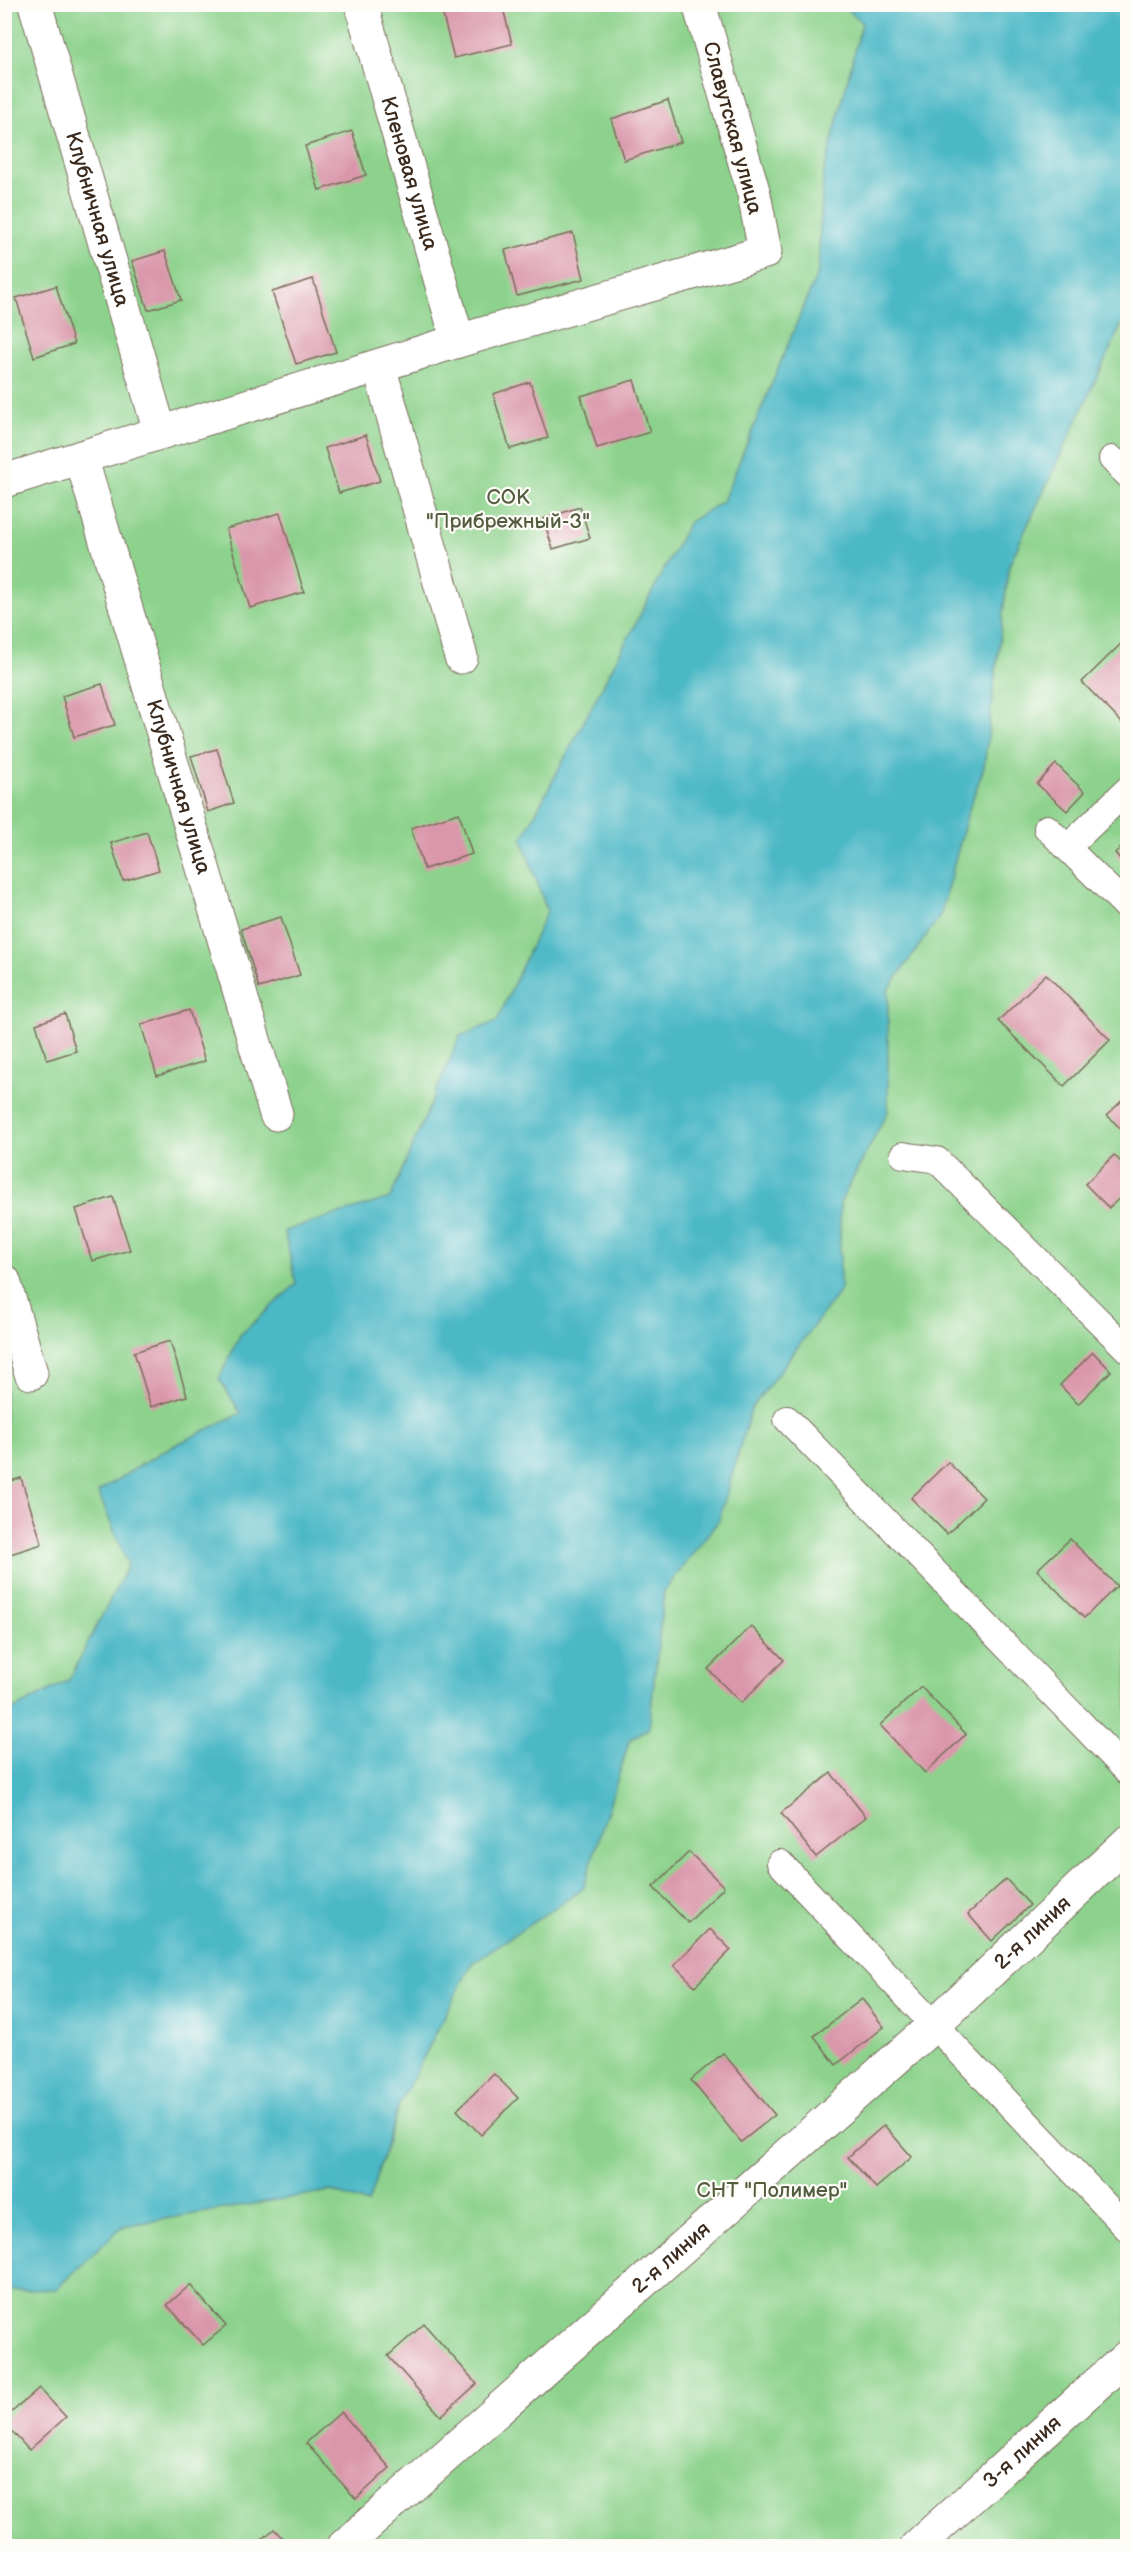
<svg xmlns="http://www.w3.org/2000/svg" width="1132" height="2551" viewBox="0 0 1132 2551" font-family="'Balsamiq Sans',sans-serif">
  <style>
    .green { fill: #8cd28c; stroke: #647e55; stroke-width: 1.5 }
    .water { fill: #4bb8c6; stroke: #437172; stroke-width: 1.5 }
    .building { fill: #da97ab }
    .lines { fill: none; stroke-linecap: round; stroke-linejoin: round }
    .lane-casing { stroke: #7a6c5b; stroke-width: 28 }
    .street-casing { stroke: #7a6c5b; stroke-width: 35 }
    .lane { stroke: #fff; stroke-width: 26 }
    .street { stroke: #fff; stroke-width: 33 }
    .labels { text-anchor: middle; stroke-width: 4.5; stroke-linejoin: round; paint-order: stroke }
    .street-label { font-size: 21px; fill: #3b2a1e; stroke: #fdfcf7 }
    .park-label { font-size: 21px; fill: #535c3f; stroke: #fdfcf7 }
  </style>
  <rect width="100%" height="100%" fill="#fdfcf7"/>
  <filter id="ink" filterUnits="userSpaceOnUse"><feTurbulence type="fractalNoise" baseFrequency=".0167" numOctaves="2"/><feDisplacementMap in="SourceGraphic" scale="12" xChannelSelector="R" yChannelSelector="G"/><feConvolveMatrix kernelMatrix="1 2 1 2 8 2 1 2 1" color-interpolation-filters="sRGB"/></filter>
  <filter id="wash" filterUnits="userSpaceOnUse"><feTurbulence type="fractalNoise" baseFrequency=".008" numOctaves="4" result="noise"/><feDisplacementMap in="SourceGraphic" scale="24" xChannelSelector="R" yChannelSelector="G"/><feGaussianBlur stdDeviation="1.35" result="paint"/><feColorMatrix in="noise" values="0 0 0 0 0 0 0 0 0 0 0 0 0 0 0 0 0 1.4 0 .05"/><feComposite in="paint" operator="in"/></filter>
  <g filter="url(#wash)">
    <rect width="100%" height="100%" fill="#efe6cb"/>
    <!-- green -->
    <rect class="green" x="5" y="5" width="1122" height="2541"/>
    <!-- water -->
    <path class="water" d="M843 5H1127V313L1009 565 984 767 969 809 940 916 888 990V1111L840 1203V1291L751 1409 719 1520 664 1591 649 1728 630 1739 583 1889 472 1963 399 2105 368 2204 330 2191 123 2226 56 2289 5 2291V1714L69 1680 128 1565 98 1492 165 1450 241 1413 219 1379 240 1335 296 1284 284 1231 390 1198 460 1036 497 1021 547 911 522 839 689 522 723 501 818 272 823 176 862 23Z"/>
    <g id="blocks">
      <!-- building -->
      <g class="building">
        <path d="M470 4H502L512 44 454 58 442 12Z"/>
        <path d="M668 100 681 142 624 160 611 119Z"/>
        <path d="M352 131 366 175 319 190 305 146Z"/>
        <path d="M573 233 584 279 517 296 505 250Z"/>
        <path d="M165 251 181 300 148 310 132 261Z"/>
        <path d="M313 279 336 352 296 364 272 292Z"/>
        <path d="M56 286 74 344 34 357 16 298Z"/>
        <path d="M634 380 650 432 597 448 581 396Z"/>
        <path d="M530 382 548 438 510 449 493 394Z"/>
        <path d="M366 435 380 481 339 493 325 448Z"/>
        <path d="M580 507 590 538 553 549 543 519Z"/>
        <path d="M280 513 304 592 250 608 226 529Z"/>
        <path d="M1128 637V729L1082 682Z"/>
        <path d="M102 684 115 725 74 737 62 696Z"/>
        <path d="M217 749 234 803 208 812 191 756Z"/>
        <path d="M1056 764 1085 792 1067 811 1037 784Z"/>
        <path d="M459 813 472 854 424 869 411 828Z"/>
        <path d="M147 832 159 870 123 881 111 843Z"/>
        <path d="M1128 842V868L1115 853Z"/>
        <path d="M281 917 300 975 259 988 241 929Z"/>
        <path d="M1046 974 1110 1040 1064 1086 998 1021Z"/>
        <path d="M189 1010 205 1061 157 1076 141 1025Z"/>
        <path d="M65 1014 76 1051 47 1060 36 1024Z"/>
        <path d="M1128 1095V1136L1107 1115Z"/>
        <path d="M1114 1155 1128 1169V1190L1109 1208 1085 1184Z"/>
        <path d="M113 1197 130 1250 92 1261 76 1209Z"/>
        <path d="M170 1341 187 1396 151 1407 134 1352Z"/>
        <path d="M1093 1352 1111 1371 1078 1404 1060 1385Z"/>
        <path d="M948 1462 984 1498 947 1534 911 1498Z"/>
        <path d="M21 1478 42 1544 4 1556V1483Z"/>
        <path d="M1070 1539 1117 1586 1084 1618 1037 1570Z"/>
        <path d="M751 1626 784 1660 741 1703 708 1669Z"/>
        <path d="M921 1687 966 1734 925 1773 880 1725Z"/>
        <path d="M831 1773 866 1817 816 1857 781 1813Z"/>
        <path d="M689 1852 724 1887 688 1923 653 1887Z"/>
        <path d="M1006 1879 1030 1905 992 1941 968 1914Z"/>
        <path d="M710 1929 731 1950 695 1986 674 1965Z"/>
        <path d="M862 1999 884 2027 836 2065 814 2036Z"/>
        <path d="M723 2053 775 2115 741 2142 691 2080Z"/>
        <path d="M494 2074 518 2098 481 2135 457 2110Z"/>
        <path d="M884 2125 912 2157 876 2188 848 2157Z"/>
        <path d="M190 2285 226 2326 203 2345 167 2305Z"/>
        <path d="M424 2324 477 2384 441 2416 388 2356Z"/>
        <path d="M39 2388 66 2417 29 2450 4 2423V2419Z"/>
        <path d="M341 2412 390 2468 356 2499 306 2443Z"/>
        <path d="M274 2529 290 2546H255Z"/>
      </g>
    </g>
  </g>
  <g filter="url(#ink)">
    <use href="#blocks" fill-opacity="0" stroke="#7a6c5b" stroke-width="1.5"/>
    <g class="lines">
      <defs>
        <g id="lane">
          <path d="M1112 459 1128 475"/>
          <path d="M1047 828 1128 908"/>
          <path d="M1067 848 1128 789"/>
          <path d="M903 1155 937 1160 1128 1350"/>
          <path d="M787 1419 1128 1772"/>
          <path d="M780 1863 1128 2229"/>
        </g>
        <g id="street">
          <path id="s1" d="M35 4 160 432"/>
          <path id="s2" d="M361 4 458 341"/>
          <path d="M379 366 461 657"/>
          <path id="s3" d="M81 457 276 1114"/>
          <path d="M4 481 458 341 765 252 754 194 699 4"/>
          <path d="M4 1281 31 1373"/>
          <path id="s4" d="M344 2546 934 2025 1128 1842"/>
          <path id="s5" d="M917 2546 1128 2356"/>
        </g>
      </defs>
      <!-- lane casing -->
      <use href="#lane" class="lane-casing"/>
      <!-- street casing -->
      <use href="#street" class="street-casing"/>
      <!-- lane -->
      <use href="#lane" class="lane"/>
      <!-- street -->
      <use href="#street" class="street"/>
    </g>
  </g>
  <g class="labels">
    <!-- street labels -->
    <g class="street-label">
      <text transform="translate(733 128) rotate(75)" y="7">Славутская улица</text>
      <text dy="7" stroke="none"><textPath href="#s2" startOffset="176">Кленовая улица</textPath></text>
      <text dy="7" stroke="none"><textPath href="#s1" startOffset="224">Клубничная улица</textPath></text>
      <text dy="7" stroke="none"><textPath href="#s3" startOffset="344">Клубничная улица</textPath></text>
      <text dy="7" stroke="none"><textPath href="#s4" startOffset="922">2-я линия</textPath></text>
      <text dy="7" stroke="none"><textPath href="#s4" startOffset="436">2-я линия</textPath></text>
      <text dy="7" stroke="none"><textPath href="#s5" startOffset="141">3-я линия</textPath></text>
    </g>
    <!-- park labels -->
    <g class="park-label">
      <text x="508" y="504">СОК<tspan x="508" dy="24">"Прибрежный-3"</tspan></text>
      <text x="772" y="2197">СНТ "Полимер"</text>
    </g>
  </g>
  <!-- margin -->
  <rect width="1132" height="2551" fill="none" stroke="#fdfcf7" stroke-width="24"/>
</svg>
